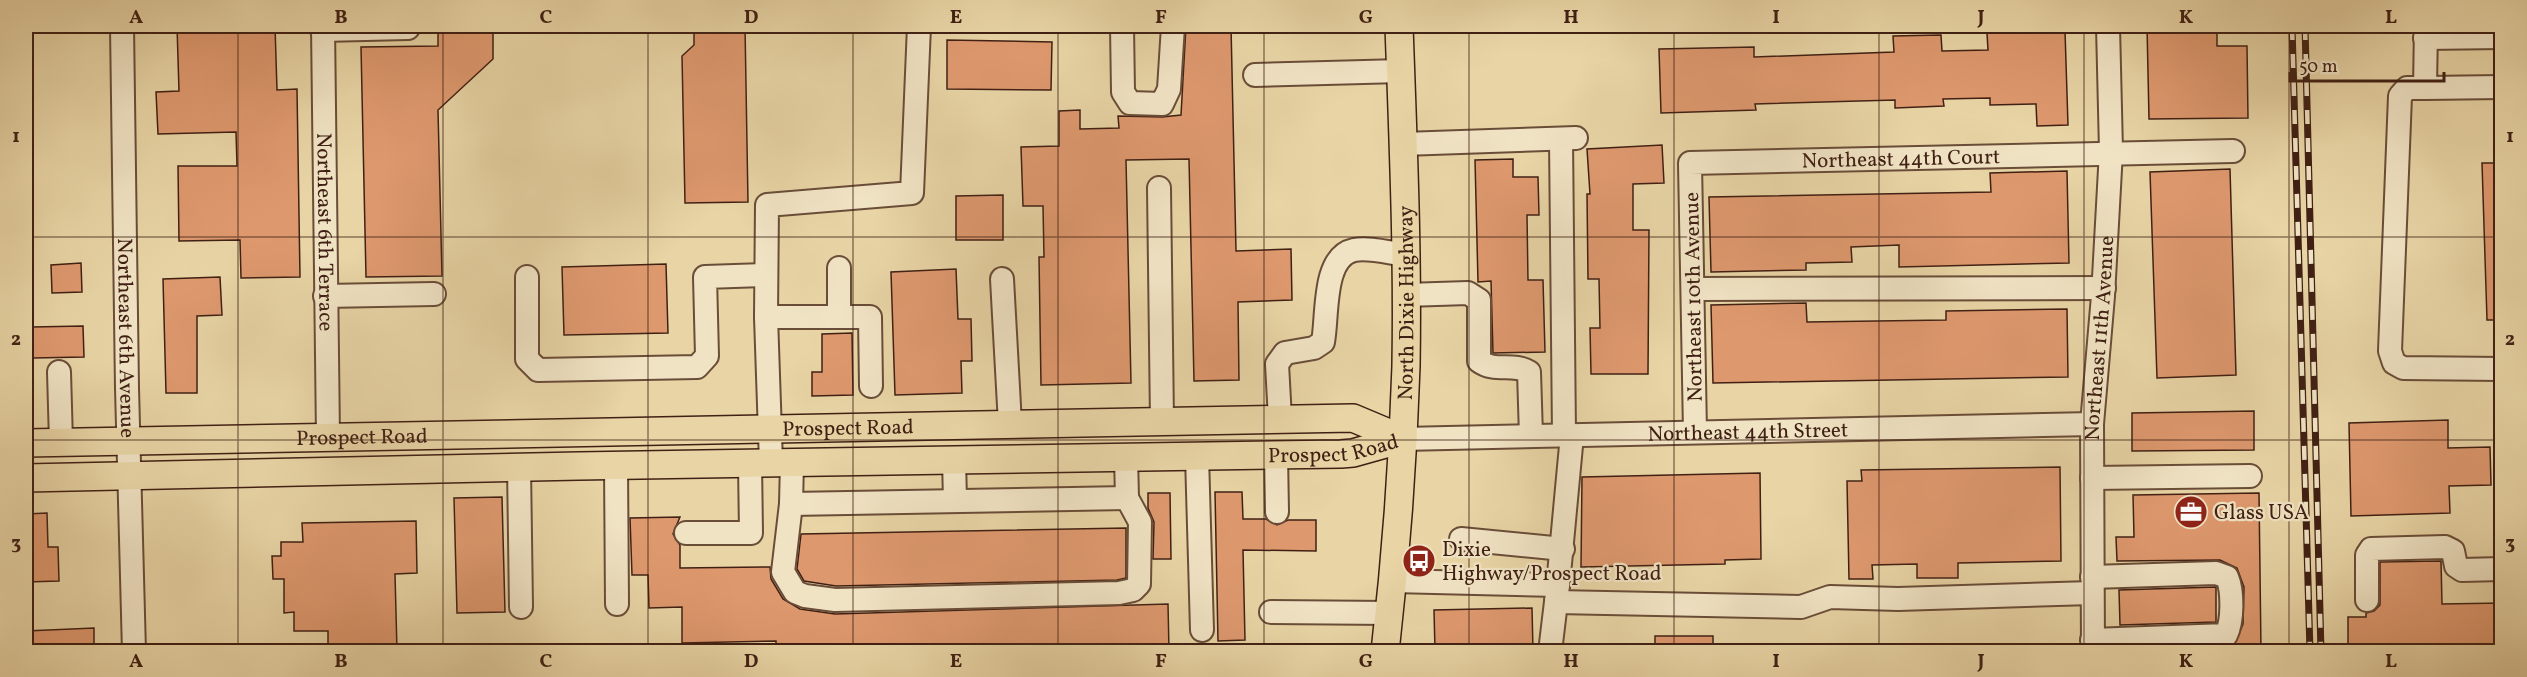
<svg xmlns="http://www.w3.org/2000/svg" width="2527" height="677" viewBox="0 0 2527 677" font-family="Vollkorn,serif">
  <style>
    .building { fill: #de986e; stroke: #402014; stroke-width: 1.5 }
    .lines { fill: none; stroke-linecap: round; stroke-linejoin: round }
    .minor-casing { stroke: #6a4d38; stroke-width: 26 }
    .major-casing { stroke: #402014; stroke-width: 30 }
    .minor { stroke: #f0e3c4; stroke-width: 22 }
    .major { stroke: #e8d4a5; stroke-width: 27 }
    .rail-casing { stroke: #402014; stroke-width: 7 }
    .rail { stroke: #f0e3c4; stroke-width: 4.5; stroke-dasharray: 14; stroke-linecap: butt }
    .grid { fill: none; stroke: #402014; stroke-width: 1.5; stroke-opacity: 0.55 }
    .labels { text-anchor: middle; stroke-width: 4.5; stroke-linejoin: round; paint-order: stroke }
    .street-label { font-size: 21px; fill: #402014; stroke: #f0e3c4 }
    .poi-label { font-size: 21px; fill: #402014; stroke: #f0e3c4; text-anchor: start }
    .neatline { fill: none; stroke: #402014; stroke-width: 2 }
    .grid-label { font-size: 20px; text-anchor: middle; font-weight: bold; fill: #402014 }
  </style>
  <rect width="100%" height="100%" fill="#e8d4a5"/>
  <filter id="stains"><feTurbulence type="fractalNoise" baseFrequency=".00333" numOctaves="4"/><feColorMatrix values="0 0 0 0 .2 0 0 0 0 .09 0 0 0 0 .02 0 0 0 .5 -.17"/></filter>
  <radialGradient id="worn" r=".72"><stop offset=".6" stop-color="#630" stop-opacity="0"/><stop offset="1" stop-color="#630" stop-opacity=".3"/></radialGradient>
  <!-- building -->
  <g class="building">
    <path d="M177 26H275L277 90 297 89 300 277 241 278 240 240 179 241 178 166H237L236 132 158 134 156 92 179 91Z"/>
    <path d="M438 26H493V59L438 110 442 276 366 277 361 47 438 46Z"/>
    <path d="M694 26H745L748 202 685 203 682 56 694 45Z"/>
    <path d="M1186 26H1231L1236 251 1291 249 1292 300 1238 302 1239 380 1194 381 1189 159 1126 160 1131 383 1041 385 1039 257H1044L1043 206H1023L1021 147 1059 146V111L1080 110V129L1119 128 1118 116 1162 117 1181 115Z"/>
    <path d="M2147 26H2217V46H2247L2248 118 2149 119Z"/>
    <path d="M2065 31 2068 125 2037 126 2036 104 1990 105V98L1943 99 1944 106 1895 108V100L1755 104 1756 110 1661 113 1659 49 1754 47V57L1894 52 1893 36 1941 35 1942 51 1988 50 1987 33Z"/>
    <path d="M947 40 1052 42 1051 90 947 89Z"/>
    <path d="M1662 145 1664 183 1633 184V230H1649L1648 374H1591L1590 328H1600L1599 279H1588L1587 194H1590L1587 149Z"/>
    <path d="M1513 159V177H1538L1539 215H1527L1528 280H1543L1545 352 1493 353 1491 281 1478 282 1475 160Z"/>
    <path d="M2482 163H2502V320H2487Z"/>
    <path d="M2230 169 2236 375 2157 378 2150 172Z"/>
    <path d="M2067 171 2069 263 1899 267V245L1851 247 1852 262 1806 263V270L1711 272 1709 197 1991 192 1990 173Z"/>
    <path d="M1003 195V240H956V196Z"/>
    <path d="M81 263 82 292 52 293 51 265Z"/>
    <path d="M666 264 668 333 564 335 562 267Z"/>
    <path d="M956 269 958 319H971L972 361H961L962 393 895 395 891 272Z"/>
    <path d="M220 277 222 315 197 316V393H166L163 279Z"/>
    <path d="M1806 303 1807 322 1946 320V311L2067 309 2068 377 1713 383 1711 305Z"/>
    <path d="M83 326 84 357 33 358 32 327Z"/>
    <path d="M852 333 853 395 812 396V372H822V334Z"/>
    <path d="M2254 411V450L2132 451V413Z"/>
    <path d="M2448 420V448L2490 447 2491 485 2449 486 2450 513 2351 516 2349 423Z"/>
    <path d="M2060 467 2061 561 1958 563V578H1917V564L1872 565 1873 579H1849L1847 481H1862L1861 470Z"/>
    <path d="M1760 473 1761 559 1725 560V564L1581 567 1582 477Z"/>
    <path d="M1215 492H1242L1243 519H1266L1277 525 1288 520H1316V551L1243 550 1245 640 1218 641Z"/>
    <path d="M1148 493H1170L1171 559H1153L1154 522 1148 508Z"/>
    <path d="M2259 493 2261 651H2163L2227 648 2234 646 2243 624 2244 587 2237 568 2220 560 2117 561 2116 537H2134L2133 495Z"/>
    <path d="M502 497 505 612 457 613 454 498Z"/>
    <path d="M47 513 48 547H58L59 581 26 582V514Z"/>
    <path d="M680 517 673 534 680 545V568L770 567 771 579 783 599 800 609 835 614 1168 604 1169 651H776V641L682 643V607L649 608 648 575H632L630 518Z"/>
    <path d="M416 521 417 573 395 574 397 651H328V631H294V612L284 613V579H273L272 556H281V542H303L302 523Z"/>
    <path d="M1126 528V578L1117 580 836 586 804 581 797 569 801 534Z"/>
    <path d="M2441 561 2442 604 2502 603V651H2348V617H2366V613L2374 611 2380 605V562Z"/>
    <path d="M2216 587V622L2120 625 2119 590Z"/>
    <path d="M1532 608 1533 651H1435L1434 610Z"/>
    <path d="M94 628V651H26V631Z"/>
    <rect x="1655" y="636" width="58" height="15"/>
  </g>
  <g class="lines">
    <defs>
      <g id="minor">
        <path id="s1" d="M122 26 127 388 134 652"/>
        <path id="s2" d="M323 26 328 437"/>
        <path d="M1122 26 1123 92 1130 103 1162 104 1169 89 1173 26"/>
        <path d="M2426 26 2425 88 2502 87"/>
        <path d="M322 30 408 28"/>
        <path d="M2425 38 2502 37"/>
        <path d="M1255 75 1401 71"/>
        <path d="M2425 88H2407L2400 96 2390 351 2394 363 2403 368 2502 369"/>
        <path d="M1561 139 1564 435"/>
        <path d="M1403 144 1576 138"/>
        <path d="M1159 188 1162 421"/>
        <path d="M839 268V317"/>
        <path d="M527 277V359L538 370 697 367 707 356 705 277 766 275"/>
        <path d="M1002 279 1010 424"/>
        <path d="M1693 289 2104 288"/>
        <path d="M1406 295 1468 293 1479 300V361C1495 373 1513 362 1529 372L1531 436"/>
        <path d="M325 296 434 294"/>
        <path d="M766 317H870L871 386"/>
        <path d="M59 372 61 442"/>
        <path d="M1280 419 1277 364 1285 353 1314 348 1323 342C1328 316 1322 257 1354 250 1369 247 1390 253 1406 255"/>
        <path id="s3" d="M1695 432 1690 163 2233 151"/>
        <path id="s4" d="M1403 439 2092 424"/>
        <path d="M1276 455 1277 512"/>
        <path d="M1197 456 1202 630"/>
        <path d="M954 459 955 501"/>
        <path d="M792 462 791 504 783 572 795 592 805 596 835 600 1119 593 1133 590 1139 584 1140 522 1127 498 1126 457"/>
        <path d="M771 463 766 317 767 205 912 193 919 26"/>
        <path d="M616 465 617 604"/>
        <path d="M519 467 521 607"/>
        <path d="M2092 478 2250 476"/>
        <path d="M791 504 1127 498"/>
        <path d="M686 533H751L750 463"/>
        <path d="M1461 539 1563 549"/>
        <path d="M2092 577 2216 573 2227 577C2233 591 2233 621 2226 635L2092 640"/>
        <path d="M1393 581 1558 585 1550 652"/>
        <path d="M1558 585 1572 435"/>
        <path d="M2367 600V555L2371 549 2445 547 2453 551 2456 566 2462 570 2502 569"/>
        <path d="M1556 602 1801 607 1830 597 1898 599 2092 593"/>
        <path d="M1271 612 1390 613"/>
        <path id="s5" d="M2093 652 2092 424 2103 296 2111 151 2108 26"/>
      </g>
      <g id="major">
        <path id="s6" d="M26 443 1353 418 1403 439"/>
        <path id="s7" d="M26 478 579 466 1341 454 1353 453 1403 439"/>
        <path id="s8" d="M1385 652C1396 556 1403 462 1406 366 1408 253 1403 139 1399 26"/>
      </g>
    </defs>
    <!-- minor casing -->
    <use href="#minor" class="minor-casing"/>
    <!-- major casing -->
    <use href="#major" class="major-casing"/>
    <!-- minor -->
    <use href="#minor" class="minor"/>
    <!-- major -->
    <use href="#major" class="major"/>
    <defs>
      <g id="rail">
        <path d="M2292 26 2310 652"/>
        <path d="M2305 26 2321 652"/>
      </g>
    </defs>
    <!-- rail casing -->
    <use href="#rail" class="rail-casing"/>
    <!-- rail -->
    <use href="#rail" class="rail"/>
  </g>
  <!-- grid -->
  <path class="grid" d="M238 26V652M443 26V652M648 26V652M853 26V652M1058 26V652M1264 26V652M1469 26V652M1674 26V652M1879 26V652M2084 26V652M2289 26V652M26 237H2502M26 440H2502"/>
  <!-- icons -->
  <defs>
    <symbol id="office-disc" viewBox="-11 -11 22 22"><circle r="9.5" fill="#8f2418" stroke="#f0e3c4"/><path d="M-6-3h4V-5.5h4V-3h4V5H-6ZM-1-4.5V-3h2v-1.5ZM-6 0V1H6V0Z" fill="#fff"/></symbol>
    <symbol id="bus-disc" viewBox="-11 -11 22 22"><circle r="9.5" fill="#8f2418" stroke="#f0e3c4"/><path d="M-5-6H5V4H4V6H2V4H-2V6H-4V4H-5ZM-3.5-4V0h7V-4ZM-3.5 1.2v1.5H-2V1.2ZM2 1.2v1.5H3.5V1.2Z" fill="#fff"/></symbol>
  </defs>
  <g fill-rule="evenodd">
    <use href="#office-disc" x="2172" y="493" width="38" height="38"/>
    <use href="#bus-disc" x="1400" y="542" width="38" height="38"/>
  </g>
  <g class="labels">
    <!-- street labels -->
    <g class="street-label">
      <text dy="7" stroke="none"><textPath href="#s3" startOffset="480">Northeast 44th Court</textPath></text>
      <text dy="7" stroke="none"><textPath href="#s2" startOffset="206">Northeast 6th Terrace</textPath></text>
      <text transform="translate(1693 297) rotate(-91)" y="7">Northeast 10th Avenue</text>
      <text dy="7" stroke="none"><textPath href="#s8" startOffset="350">North Dixie Highway</textPath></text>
      <text dy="7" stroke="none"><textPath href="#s5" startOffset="314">Northeast 11th Avenue</textPath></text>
      <text dy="7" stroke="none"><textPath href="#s1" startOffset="312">Northeast 6th Avenue</textPath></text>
      <text dy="7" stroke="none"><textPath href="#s6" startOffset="822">Prospect Road</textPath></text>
      <text dy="7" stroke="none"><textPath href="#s4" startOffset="345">Northeast 44th Street</textPath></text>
      <text dy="7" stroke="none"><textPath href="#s6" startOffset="336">Prospect Road</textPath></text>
      <text dy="7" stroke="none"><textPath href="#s7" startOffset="1308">Prospect Road</textPath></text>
    </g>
    <!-- poi labels -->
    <g class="poi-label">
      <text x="2214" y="519">Glass USA</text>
      <text x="1442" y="556">Dixie<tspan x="1442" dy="24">Highway/Prospect Road</tspan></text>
    </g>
  </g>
  <!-- margin -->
  <rect width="2527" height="677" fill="none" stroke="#e8d4a5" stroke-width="66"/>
  <!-- scale -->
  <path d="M2290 72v9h154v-9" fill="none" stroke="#402014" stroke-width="3"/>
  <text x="2299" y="72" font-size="18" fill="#402014" stroke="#f0e3c4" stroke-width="4.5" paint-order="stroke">50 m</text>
  <rect x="33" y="33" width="2461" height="611" class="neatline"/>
  <g class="grid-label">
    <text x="136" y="23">A</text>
    <text x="341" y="23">B</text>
    <text x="546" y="23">C</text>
    <text x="751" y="23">D</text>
    <text x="956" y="23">E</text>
    <text x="1161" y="23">F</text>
    <text x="1366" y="23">G</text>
    <text x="1571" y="23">H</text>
    <text x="1776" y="23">I</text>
    <text x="1981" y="23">J</text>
    <text x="2186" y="23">K</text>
    <text x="2391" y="23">L</text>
    <text x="16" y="142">1</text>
    <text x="2510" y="142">1</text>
    <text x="16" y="345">2</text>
    <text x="2510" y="345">2</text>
    <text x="16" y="549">3</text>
    <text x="2510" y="549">3</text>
    <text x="136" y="667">A</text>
    <text x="341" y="667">B</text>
    <text x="546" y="667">C</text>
    <text x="751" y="667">D</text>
    <text x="956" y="667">E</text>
    <text x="1161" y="667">F</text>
    <text x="1366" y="667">G</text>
    <text x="1571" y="667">H</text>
    <text x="1776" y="667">I</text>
    <text x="1981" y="667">J</text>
    <text x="2186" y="667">K</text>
    <text x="2391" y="667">L</text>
  </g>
  <rect width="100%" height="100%" filter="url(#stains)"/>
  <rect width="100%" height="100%" fill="url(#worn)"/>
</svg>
